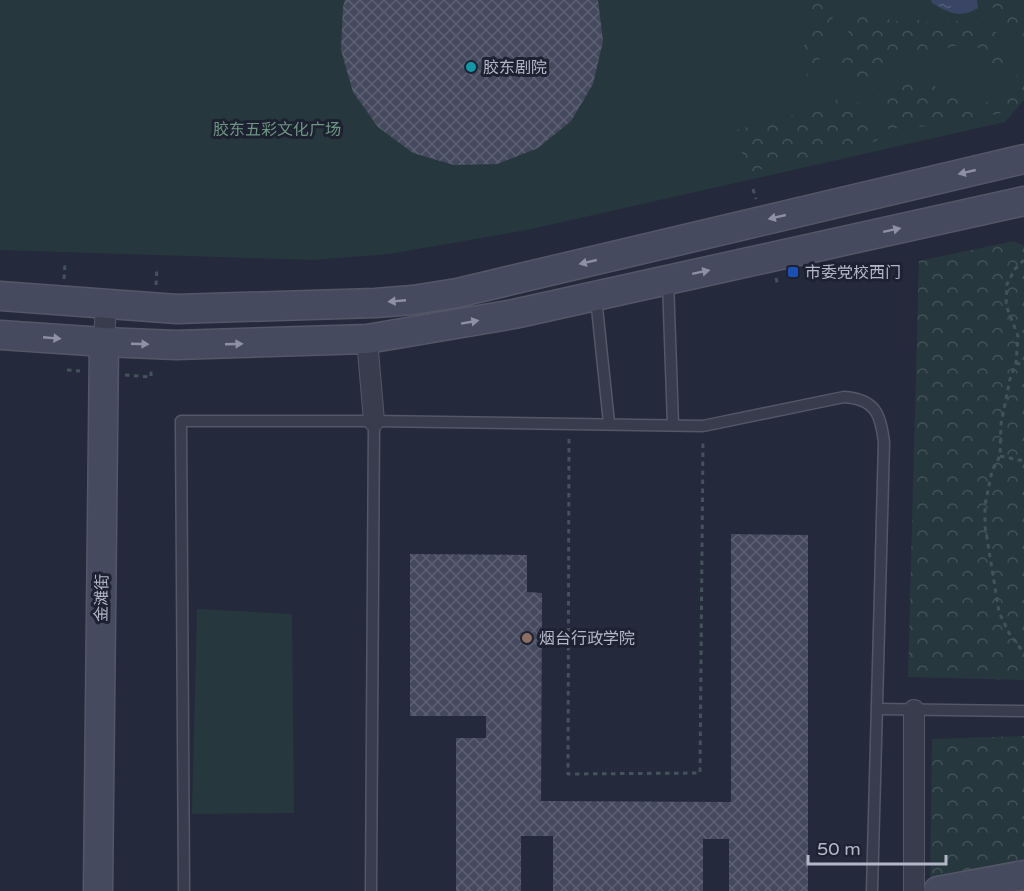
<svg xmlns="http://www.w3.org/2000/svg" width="1024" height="891" viewBox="0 0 1024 891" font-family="'Varela Round','Noto Sans SC',sans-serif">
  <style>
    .green { fill: #27373e }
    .forest { fill: url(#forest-crowns) }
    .water { fill: url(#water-ripples) }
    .building { fill: url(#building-cross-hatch) }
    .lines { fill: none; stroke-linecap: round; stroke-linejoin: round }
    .lane-casing { stroke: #535767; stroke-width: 13 }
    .street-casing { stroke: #535767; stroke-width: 22 }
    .secondary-casing { stroke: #535767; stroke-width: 31 }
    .path { stroke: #44535a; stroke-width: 3; stroke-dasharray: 4.5 4.5; stroke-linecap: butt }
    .lane { stroke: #383c4c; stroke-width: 10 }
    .street { stroke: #383c4c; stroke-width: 20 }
    .secondary { stroke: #464a5f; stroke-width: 28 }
    .oneway { fill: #8e91a3 }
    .culture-dot { fill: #0f9aa8; stroke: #1d2131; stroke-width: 2 }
    .transit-dot { fill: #1a4fb4; stroke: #1d2131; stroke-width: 2 }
    .education-dot { fill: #8d6e63; stroke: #1d2131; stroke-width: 2 }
    .labels { text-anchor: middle; stroke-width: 6; stroke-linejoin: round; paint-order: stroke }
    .poi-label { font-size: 16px; fill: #b4b7c7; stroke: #1d2131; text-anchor: start }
    .park-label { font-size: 16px; fill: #6c977f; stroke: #1d2131 }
    .street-label { font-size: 16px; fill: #b4b7c7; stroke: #1d2131 }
  </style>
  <defs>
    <pattern id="forest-crowns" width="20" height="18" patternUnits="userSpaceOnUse" patternTransform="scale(1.5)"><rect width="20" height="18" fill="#27373e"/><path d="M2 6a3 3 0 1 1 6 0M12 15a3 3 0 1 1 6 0" fill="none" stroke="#445258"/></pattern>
    <pattern id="water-ripples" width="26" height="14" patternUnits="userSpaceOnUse" patternTransform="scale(1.5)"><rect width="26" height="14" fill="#3a4464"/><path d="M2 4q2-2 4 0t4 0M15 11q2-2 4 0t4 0" fill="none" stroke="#545d79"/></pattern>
    <pattern id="building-cross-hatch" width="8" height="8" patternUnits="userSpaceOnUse" patternTransform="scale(1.5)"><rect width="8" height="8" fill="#44495d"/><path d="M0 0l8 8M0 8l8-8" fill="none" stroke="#5d6173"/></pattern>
  </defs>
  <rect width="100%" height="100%" fill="#242a3c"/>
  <!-- green -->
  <g class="green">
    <path d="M0 0H1024V100L1005 122 527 230 389 254 313 260 0 250Z"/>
    <path d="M197 609 292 614 294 813 192 814Z"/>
  </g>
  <!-- forest -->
  <g class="forest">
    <path d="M813 0H837L840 4 821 40 819 64 828 80 808 84 803 51Z"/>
    <path d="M993 0H1022L1024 45 990 4Z"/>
    <path d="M856 12 896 21 914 19 936 24 972 19 998 33 1009 56 998 82H990L979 48 953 46 926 56 890 52 870 94 841 68 844 42Z"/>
    <path d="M1019 68 1024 70V93L1016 109C973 121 931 127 886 129L883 88 903 80 929 83 974 106 1000 98 1010 99Z"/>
    <path d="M830 81 870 112 878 141 747 173 736 130 837 105Z"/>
    <path d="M1014 241 1024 246V680L908 677 919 261Z"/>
    <path d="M1024 736V891H930L932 739Z"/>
  </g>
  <!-- water -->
  <path class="water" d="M931 0H977L978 8C960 19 949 13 932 3Z"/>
  <!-- building -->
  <g class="building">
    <path d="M345 0H598L603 41 593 84 571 121 538 148 497 164 454 165 413 153 378 127 353 92 341 50 343 7Z"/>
    <path d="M731 534 808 535V891H729V839H703V891H553V836H521V891H456V738H486V716H410V554L527 555V592L542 593 541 801 731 802Z"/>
  </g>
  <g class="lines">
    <defs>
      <g id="lane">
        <path d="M668 281 673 425"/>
        <path d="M596 298 609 423"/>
        <path d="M878 709 1024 711"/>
        <path d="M184 891 181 421H374L703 426 844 397C875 399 881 414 884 443L872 891"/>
        <path d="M371 891 374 421"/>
      </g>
      <g id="street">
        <path d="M367 339 374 421"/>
        <path d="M104 342 106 305"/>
        <path d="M914 891V710"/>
      </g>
      <g id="secondary">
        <path d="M0 296 177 309 375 303 413 300 457 293 1024 159"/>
        <path d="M0 335 104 342 176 345 367 339 514 314 1024 201"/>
        <path d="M98 891 104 342"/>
        <path d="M938 891 1024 875"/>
      </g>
    </defs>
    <!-- lane casing -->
    <use href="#lane" class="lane-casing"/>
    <!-- street casing -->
    <use href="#street" class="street-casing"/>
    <!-- secondary casing -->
    <use href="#secondary" class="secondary-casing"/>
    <!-- path -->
    <g class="path">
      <path d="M753 189 756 199"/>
      <path d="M1024 260 1015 269 1007 284 1006 305 1018 336 1016 363 1010 379 1001 424 1000 456 992 471 985 505V526L999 612 1009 633 1024 653"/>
      <path d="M776 278 778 286"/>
      <path d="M64 279 65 263"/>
      <path d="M156 285 157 267"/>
      <path d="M1016 363 1024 365"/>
      <path d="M67 370 80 371"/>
      <path d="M125 375 151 377V367"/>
      <path d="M569 439 568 774 700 773 703 440"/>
      <path d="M1000 456 1024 461"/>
    </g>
    <!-- lane -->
    <use href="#lane" class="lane"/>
    <!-- street -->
    <use href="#street" class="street"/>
    <!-- secondary -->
    <use href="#secondary" class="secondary"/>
  </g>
  <!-- one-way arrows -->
  <defs><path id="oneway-solid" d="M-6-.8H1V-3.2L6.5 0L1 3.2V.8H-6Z" transform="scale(1.5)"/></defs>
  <g class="oneway">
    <use href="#oneway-solid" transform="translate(967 172) rotate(167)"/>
    <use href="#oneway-solid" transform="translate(777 217) rotate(167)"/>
    <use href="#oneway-solid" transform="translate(892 230) rotate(-12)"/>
    <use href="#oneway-solid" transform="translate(588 262) rotate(167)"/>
    <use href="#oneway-solid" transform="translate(701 272) rotate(-12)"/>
    <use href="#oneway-solid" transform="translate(397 301) rotate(175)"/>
    <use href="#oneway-solid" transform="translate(470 322) rotate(-10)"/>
    <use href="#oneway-solid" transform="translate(52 338) rotate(5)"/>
    <use href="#oneway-solid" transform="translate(140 344) rotate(2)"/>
    <use href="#oneway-solid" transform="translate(234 344) rotate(-2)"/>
  </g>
  <!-- markers -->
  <circle class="culture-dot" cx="471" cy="67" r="6"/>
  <rect class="transit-dot" x="787" y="266" width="12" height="12" rx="3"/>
  <circle class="education-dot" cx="527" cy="638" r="6"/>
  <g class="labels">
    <!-- poi labels -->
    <g class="poi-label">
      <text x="483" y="73">胶东剧院</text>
      <text x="805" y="278">市委党校西门</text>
      <text x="539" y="644">烟台行政学院</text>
    </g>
    <!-- park labels -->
    <g class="park-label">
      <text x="277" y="135">胶东五彩文化广场</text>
    </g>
    <!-- street labels -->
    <g class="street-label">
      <text transform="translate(101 598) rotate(-89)" y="6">金滩街</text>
    </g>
  </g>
  <!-- scale -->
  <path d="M808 855v9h138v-9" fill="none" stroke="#b4b7c7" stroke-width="3"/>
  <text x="817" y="855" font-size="18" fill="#b4b7c7" stroke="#1d2131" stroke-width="4.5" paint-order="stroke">50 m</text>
</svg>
